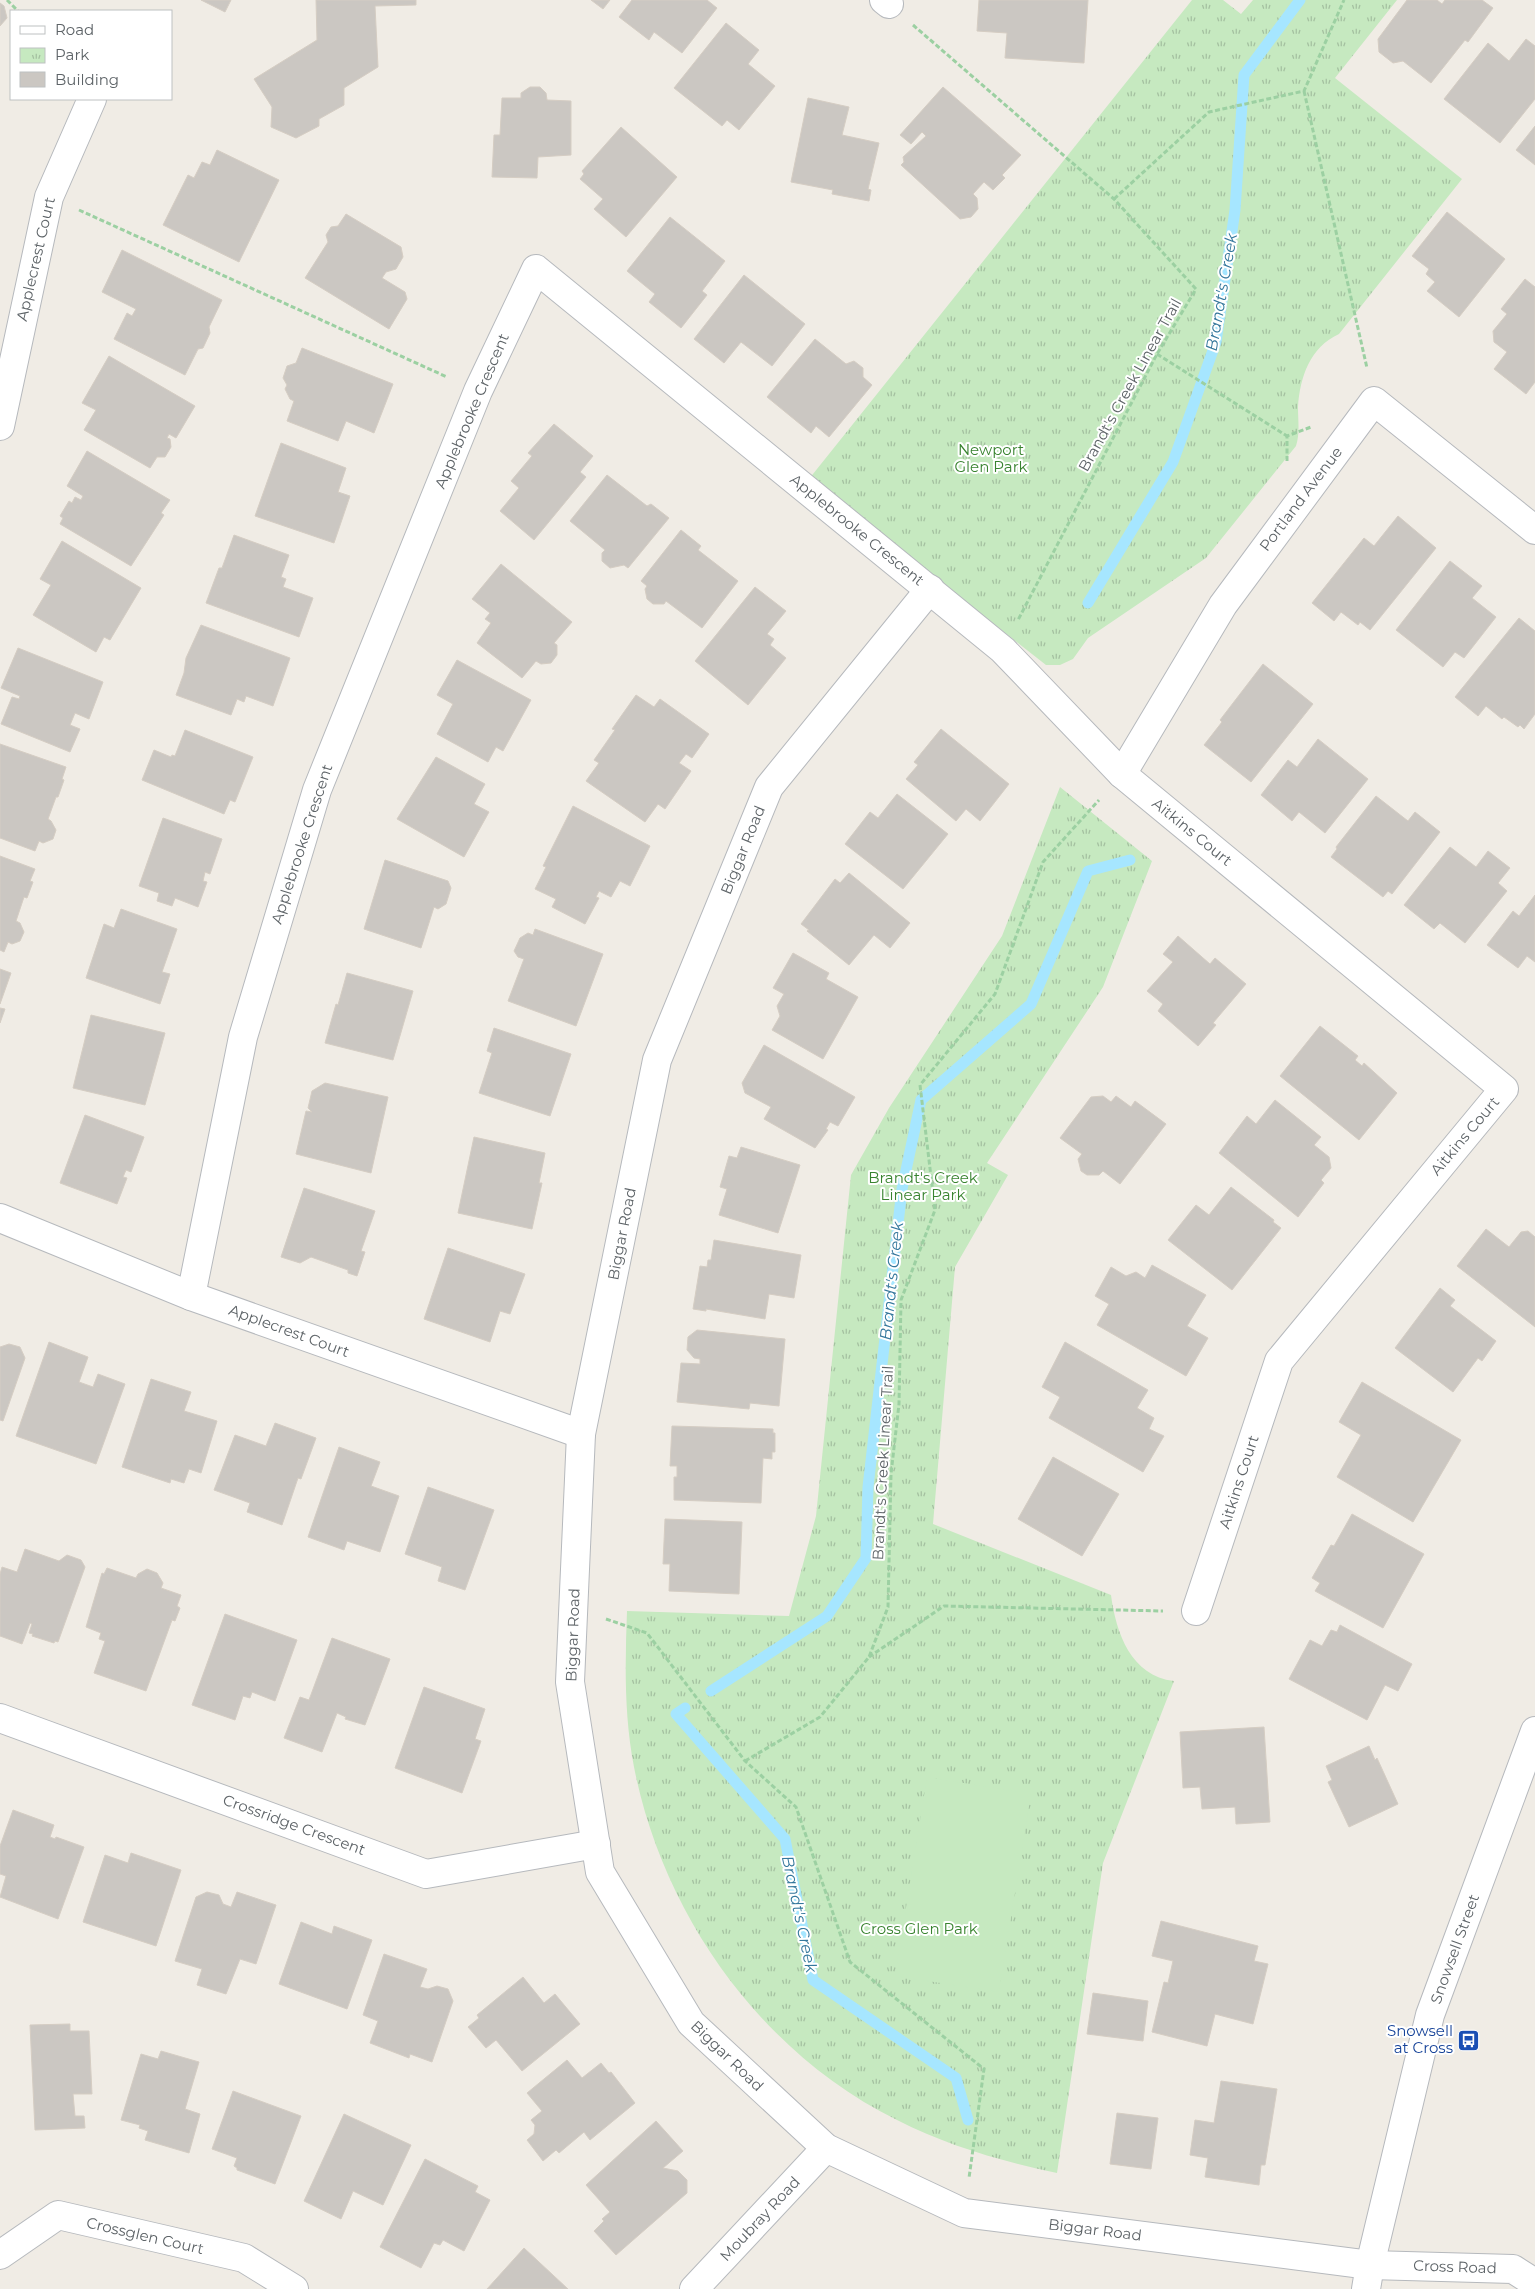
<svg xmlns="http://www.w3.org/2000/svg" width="1535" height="2289" viewBox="0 0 1535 2289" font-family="Montserrat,sans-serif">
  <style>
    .park { fill: url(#park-tufts) }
    .pitch { fill: #c6e9c0 }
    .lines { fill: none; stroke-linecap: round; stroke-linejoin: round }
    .stream { stroke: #a6e6ff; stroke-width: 11 }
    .building { fill: #cbc7c2; stroke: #d5cdc3 }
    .minor-casing { stroke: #b6b9bd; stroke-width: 30 }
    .path { stroke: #9cd0a2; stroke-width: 3; stroke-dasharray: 5 2.5; stroke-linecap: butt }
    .minor { stroke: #fff; stroke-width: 28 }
    .labels { text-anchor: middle; stroke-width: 4; stroke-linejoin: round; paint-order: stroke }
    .street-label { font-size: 15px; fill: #5d6367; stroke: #fff }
    .park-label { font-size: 15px; fill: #38832f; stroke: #fff }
    .transit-label { font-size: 15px; fill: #164399; stroke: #fff; text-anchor: end }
    .water-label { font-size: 16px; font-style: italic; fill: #34779c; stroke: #fff }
  </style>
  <defs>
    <pattern id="park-tufts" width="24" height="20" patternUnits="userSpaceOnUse" patternTransform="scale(1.25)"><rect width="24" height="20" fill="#c6e9c0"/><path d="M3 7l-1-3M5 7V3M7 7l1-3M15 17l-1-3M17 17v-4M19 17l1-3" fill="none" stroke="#a4c0a0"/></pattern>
  </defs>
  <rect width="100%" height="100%" fill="#f0ece5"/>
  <!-- park -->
  <g class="park">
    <path d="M1192 0H1223L1241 14 1253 0H1397L1335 78 1462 179 1339 334C1310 347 1300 377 1298 407 1298 421 1300 433 1296 446L1206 558 1088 638 1073 659 1060 665H1046L809 479Z"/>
    <path d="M1060 787 1152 861 1103 987 987 1163 1008 1175 955 1267 933 1524 1111 1595C1116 1633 1131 1676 1174 1681L1103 1863 1057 2173C1001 2161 948 2146 897 2120 761 2053 663 1915 634 1767 624 1715 625 1663 627 1611L789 1616 816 1516 851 1175 889 1108 1002 936Z"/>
  </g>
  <!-- pitch -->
  <path class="pitch" d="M927 1777 1031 1794 999 1992 895 1976Z"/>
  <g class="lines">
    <!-- stream -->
    <g class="stream">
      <path d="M1088 603 1173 462 1216 342 1235 210 1244 75 1300 0"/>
      <path d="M711 1691 827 1616 866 1558 868 1487 902 1189 921 1100 1031 1004 1088 871 1130 860"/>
      <path d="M685 1708 676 1714 785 1839 813 1980 956 2078 968 2120"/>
    </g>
  </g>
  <!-- building -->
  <g class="building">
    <path d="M201 0H231L225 12Z"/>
    <path d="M316 0H416V5L375 6 378 67 344 88V105L319 119V126L296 138 271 127 272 107 254 79 317 40Z"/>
    <path d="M591 0H610L603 9Z"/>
    <path d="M632 0H707L717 8 682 53 654 32 649 40 619 17Z"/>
    <path d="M979 0H1088L1084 63 1005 58 1007 33 977 31Z"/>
    <path d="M1407 0H1437L1442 4 1445 0H1482L1493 8 1468 42 1465 40 1431 83 1403 61 1393 63 1379 52 1378 39Z"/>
    <path d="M0 3 4 6 7 18 0 26Z"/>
    <path d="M726 23 759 50 748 64 775 86 739 130 727 120 722 126 674 88Z"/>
    <path d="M1526 39 1535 46V99L1500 143 1444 99 1488 43 1509 61Z"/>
    <path d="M530 87H540L546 93 547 100 571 101V155L538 157 537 178 492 177 494 135H500L502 98H521V93Z"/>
    <path d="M943 87 1021 155 1002 175 1005 178 993 190 984 182 973 194 977 198 978 209 971 217 960 219 901 165 904 162 903 157 926 136 922 132 911 144 900 135Z"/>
    <path d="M808 98 849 107 842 135 879 143 868 189 871 190 869 201 832 194 833 190 791 182Z"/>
    <path d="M1535 126V165L1516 150Z"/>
    <path d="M621 127 677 177 626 237 594 209 603 199 580 179 584 174 582 171Z"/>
    <path d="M217 150 279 180 239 262 163 225 188 175 194 178 202 162 210 165Z"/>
    <path d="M1447 212 1505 259 1459 317 1427 291 1435 282 1426 274 1429 269 1412 256Z"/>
    <path d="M346 214 401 247 403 257 396 269 386 272 382 278 405 292 407 299 389 329 305 278 328 242 326 235 331 227 338 226Z"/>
    <path d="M670 217 725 261 702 291 707 295 681 328 649 302 655 294 627 271Z"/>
    <path d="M122 250 222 300 209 327 210 333 203 348 198 349 185 375 114 339 127 313 132 316 136 309 102 292Z"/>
    <path d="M744 275 805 324 772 366 741 342 724 363 694 339Z"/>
    <path d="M1525 279 1535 287V382L1526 394 1494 369 1507 352 1494 342 1493 331 1507 314 1501 309Z"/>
    <path d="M815 339 846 364 854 361 863 368V377L872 385 829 437 816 426 811 433 767 397Z"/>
    <path d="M302 348 393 384 374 433 346 421 338 441 287 421 294 401 290 399 285 389 287 385 283 378 287 366 296 363Z"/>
    <path d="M109 356 195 406 176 438 169 434 167 438 170 439 171 447 165 457H157L150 468 84 430 96 410 82 403Z"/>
    <path d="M554 424 593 456 580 472 586 477 534 540 500 511 519 488 511 481 532 456 528 453Z"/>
    <path d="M281 443 346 468 338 492 350 496 334 543 255 516Z"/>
    <path d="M87 451 170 500 161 513 164 515 131 566 60 524 63 518 60 516 69 501 72 503 75 497 81 500 83 496 67 486Z"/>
    <path d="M607 475 647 506 651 504 669 518 628 568 624 565 610 568 602 561V553L605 550 570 521Z"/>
    <path d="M1398 516 1436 548 1370 630 1360 622 1358 625 1341 612 1334 621 1312 603 1364 538 1374 546Z"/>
    <path d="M681 530 701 546 698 550 738 581 702 628 666 601 664 604H653L647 599 645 589 647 586 641 581Z"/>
    <path d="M234 535 289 555 281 577 286 579 283 587 313 598 299 637 206 603 219 568H222Z"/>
    <path d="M62 541 141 588 110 640 104 637 96 652 33 615 51 585 40 579Z"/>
    <path d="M1450 561 1482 586 1472 598 1496 617 1464 658 1455 652 1443 667 1396 630Z"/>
    <path d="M501 564 572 622 554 643 557 645V655L551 663 541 664 536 661 522 678 477 643 491 623 485 619 490 613 472 599Z"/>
    <path d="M755 587 786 611 767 634 774 639 770 645 786 658 748 705 695 661Z"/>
    <path d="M1519 618 1535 631V714L1524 729 1520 725 1518 727 1504 717 1502 719 1486 706 1478 716 1455 697Z"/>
    <path d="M201 625 290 658 273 706 246 696 244 702 237 699 231 715 176 695 184 673 186 658Z"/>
    <path d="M18 648 103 682 89 719 75 713 70 725 80 729 70 752 1 724 12 697 19 699 20 696 1 688Z"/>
    <path d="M457 660 531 700 503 751 496 747 488 762 437 734 453 704 437 695Z"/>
    <path d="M1263 664 1313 704 1251 782 1204 745 1222 722 1220 720Z"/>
    <path d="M636 695 654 707 660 699 709 734 692 758 686 754 679 763 691 771 665 809 658 804 645 822 586 781 599 763 594 760 615 730 612 729Z"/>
    <path d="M941 729 1009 784 980 821 966 809 956 821 906 779 918 765 914 762Z"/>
    <path d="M185 730 253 757 235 802 230 800 224 814 142 780 154 750 171 757 172 755 175 756Z"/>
    <path d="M1318 739 1368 779 1325 833 1299 812 1292 821 1261 795 1288 760 1297 767Z"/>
    <path d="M0 744 66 767 62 779 64 780 58 797H56L48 819 51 821 56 830 53 839 43 843 39 841 35 851 0 838Z"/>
    <path d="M436 757 485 784 474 804 489 812 464 857 397 819Z"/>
    <path d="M897 794 948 834 903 889 845 844 870 812 878 818Z"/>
    <path d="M1376 796 1408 821 1415 812 1440 832 1392 894 1388 891 1383 897 1331 857 1337 849 1336 847Z"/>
    <path d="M573 806 650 846 630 886 620 881 611 897 599 891 596 897 599 898 585 924 552 907 556 899 535 889 546 867 543 866Z"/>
    <path d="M163 818 222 839 210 874 205 872 203 881 207 882 198 907 175 898 172 906 157 901 159 893 139 886Z"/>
    <path d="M1450 847 1476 867 1488 851 1510 868 1498 883 1507 891 1465 943 1440 923 1434 929 1404 905Z"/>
    <path d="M0 856 35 869 30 881 33 882 27 898 24 897 16 921 20 923 24 932 20 941 12 944 8 942 4 952 0 950Z"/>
    <path d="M385 860 448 881 451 888 446 904 438 909 434 907 421 948 364 929Z"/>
    <path d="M849 873 910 923 890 948 874 935 849 965 807 931 809 930 801 924 835 879 840 883Z"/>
    <path d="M1535 895V962L1527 956 1518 968 1487 945 1513 911 1519 916Z"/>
    <path d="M121 909 177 929 162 972 170 974 160 1004 86 978 104 924 114 928Z"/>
    <path d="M535 929 603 954 576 1026 508 1001 524 959 518 957 514 951 520 938 528 933 533 935Z"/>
    <path d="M1178 936 1210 964 1215 958 1246 984 1213 1023 1216 1025 1198 1046 1158 1011 1163 1004 1147 991 1173 962 1163 954Z"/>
    <path d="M793 953 829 973 826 979 858 997 823 1059 772 1030 780 1016 777 1006 784 994 773 988Z"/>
    <path d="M0 969 11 973 0 1004Z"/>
    <path d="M347 973 413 991 393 1060 325 1043 336 1004 338 1005Z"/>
    <path d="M0 1008 5 1009 0 1023Z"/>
    <path d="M91 1015 165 1033 145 1105 73 1088Z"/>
    <path d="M1320 1026 1358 1056 1355 1060 1362 1066 1364 1063 1397 1093 1359 1140 1280 1076Z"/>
    <path d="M494 1028 571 1054 550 1116 479 1093 492 1053 487 1051Z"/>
    <path d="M764 1045 855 1097 838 1126 830 1122 826 1129 828 1130 815 1148 764 1119 771 1107 745 1093 742 1083Z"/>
    <path d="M325 1083 388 1097 371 1173 296 1154 306 1111 312 1112 308 1108 312 1091Z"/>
    <path d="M1103 1096 1111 1102 1116 1096 1131 1107 1135 1101 1166 1124 1120 1184 1103 1171 1099 1175H1087L1081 1171 1078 1159 1082 1154 1060 1138 1091 1097Z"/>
    <path d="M1275 1100 1321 1137 1314 1145 1329 1157 1331 1168 1321 1180 1324 1183 1298 1217 1219 1153 1247 1116 1256 1124Z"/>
    <path d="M85 1115 144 1137 131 1172 126 1170 123 1177 127 1178 117 1204 60 1183Z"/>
    <path d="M474 1137 545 1153 539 1183H542L532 1229 458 1213Z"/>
    <path d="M741 1147 800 1165 778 1233 719 1215 727 1189 720 1187 729 1156 737 1158Z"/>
    <path d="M1231 1187 1274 1220 1273 1222 1281 1228 1232 1290 1168 1240 1196 1205 1209 1215Z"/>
    <path d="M304 1188 375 1211 361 1251 365 1252 357 1276 348 1273V1270L311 1257 300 1263 281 1257Z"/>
    <path d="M1486 1229 1509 1247 1521 1232 1528 1231 1535 1237V1327L1457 1266Z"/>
    <path d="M714 1240 801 1255 794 1298 769 1294 765 1319 706 1309V1311L693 1309 700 1266 707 1267 708 1260H711Z"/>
    <path d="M448 1248 525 1274 510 1314 500 1311 490 1342 424 1319Z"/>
    <path d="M1152 1265 1206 1295 1187 1326 1208 1338 1186 1376 1097 1325 1109 1304 1095 1296 1111 1267 1126 1276 1136 1272 1145 1278Z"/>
    <path d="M1440 1288 1455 1300 1450 1306 1496 1341 1482 1361 1478 1358 1453 1392 1395 1348Z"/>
    <path d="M697 1330 785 1339 779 1406 750 1403 749 1409 677 1402 681 1363 700 1364V1359L694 1358 687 1350 688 1337Z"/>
    <path d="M49 1342 88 1357 79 1382 93 1387 98 1374 125 1384 96 1464 16 1436Z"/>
    <path d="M1065 1342 1148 1390 1137 1408 1154 1418 1149 1429 1164 1436 1143 1472 1049 1418 1060 1397 1042 1387Z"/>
    <path d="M9 1344 20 1347 25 1358 3 1421 0 1420V1347Z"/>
    <path d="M151 1379 191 1392 184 1411 217 1421 201 1473 189 1469 184 1483 171 1479 170 1483 122 1467Z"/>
    <path d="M1362 1382 1461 1440 1413 1522 1337 1477 1361 1435 1339 1422Z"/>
    <path d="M275 1423 316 1438 301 1479 298 1478 282 1525 247 1512 250 1503 214 1490 235 1435 266 1446Z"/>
    <path d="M672 1426 773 1429V1433H775V1452H772V1459L763 1458 761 1503 674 1500V1477H677V1466H670Z"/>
    <path d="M339 1447 380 1462 371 1486 399 1496 380 1552 347 1541 344 1550 308 1537Z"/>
    <path d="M1053 1457 1119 1494 1082 1556 1018 1519Z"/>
    <path d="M428 1487 494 1510 465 1590 438 1581 442 1567 405 1554Z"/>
    <path d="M1352 1514 1424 1554 1383 1628 1315 1591 1320 1583 1312 1578 1331 1545 1334 1546Z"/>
    <path d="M665 1519 742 1522 739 1594 669 1591 670 1564H663Z"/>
    <path d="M25 1549 59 1561 67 1555 81 1560 85 1567 58 1642 55 1641 54 1643 32 1636 33 1634 29 1633 32 1624 30 1623 22 1644 0 1636V1574L2 1567 17 1572Z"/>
    <path d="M107 1568 136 1578 138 1574 147 1569 157 1573 163 1583 161 1588 181 1595 177 1606 180 1608 175 1621 172 1620 146 1691 94 1673 105 1641 99 1639 101 1633 86 1627 102 1573 104 1574Z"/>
    <path d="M225 1614 297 1640 275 1701 252 1692 250 1698 243 1696 235 1720 192 1705Z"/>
    <path d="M1340 1625 1412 1664 1398 1691 1385 1685 1367 1720 1289 1679 1310 1640 1322 1646 1331 1630 1337 1632Z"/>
    <path d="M332 1638 390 1659 365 1725 345 1719 346 1717 337 1713 322 1752 284 1738 300 1697 309 1700Z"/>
    <path d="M424 1687 485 1709 475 1739 481 1741 462 1793 395 1768Z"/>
    <path d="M1264 1727 1270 1822 1236 1824 1235 1807 1202 1809 1200 1787 1183 1788 1180 1732Z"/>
    <path d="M1369 1746 1375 1760 1377 1758 1398 1804 1349 1827 1328 1782 1332 1780 1326 1766Z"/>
    <path d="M13 1810 54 1825 50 1837 55 1839 56 1837 84 1847 58 1919 0 1897 6 1876 0 1874V1846Z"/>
    <path d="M131 1853 181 1870 156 1946 83 1922 105 1855 128 1863Z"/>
    <path d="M207 1892 219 1895 223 1904 231 1907 237 1892 276 1905 256 1964 240 1959 226 1994 197 1985 202 1969 175 1961 196 1897Z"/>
    <path d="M1161 1921 1258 1946 1254 1961 1268 1964 1253 2024 1215 2014 1207 2046 1152 2032 1164 1982 1168 1983 1173 1961 1152 1956Z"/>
    <path d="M301 1922 332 1934 334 1926 372 1940 347 2009 279 1984Z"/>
    <path d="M384 1954 427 1969 420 1987 428 1989 437 1986 448 1989 453 2001 432 2062 410 2054 409 2058 370 2043 378 2021 363 2015Z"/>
    <path d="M523 1977 544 2003 555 1994 580 2024 522 2071 496 2040 486 2048 468 2027 479 2018 477 2015Z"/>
    <path d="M1093 1993 1148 2001 1143 2041 1087 2034Z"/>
    <path d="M70 2024V2031H89L92 2094H73L75 2116H84L85 2128 35 2130 30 2025Z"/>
    <path d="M161 2051 199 2062 185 2109 200 2114 189 2153 145 2140 148 2131 139 2128 140 2125 121 2120 141 2054 158 2059Z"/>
    <path d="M567 2060 582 2078 601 2063 609 2073 611 2072 635 2103 590 2140 584 2132 559 2153 556 2150 543 2161 527 2140 534 2134 535 2125 531 2120 542 2111 527 2093Z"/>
    <path d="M1221 2081 1277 2089 1265 2165H1261L1259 2185 1205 2177 1208 2158 1190 2155 1195 2120 1214 2123Z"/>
    <path d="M233 2091 301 2116 275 2184 237 2170V2168L234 2166 237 2158 212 2149Z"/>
    <path d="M1117 2113 1158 2118 1151 2169 1110 2164Z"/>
    <path d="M344 2114 411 2145 383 2205 353 2191 341 2219 304 2201Z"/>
    <path d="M656 2121 683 2151 663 2168 678 2171 687 2180V2193L616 2255 594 2231 604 2221 602 2219 610 2212 586 2185Z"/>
    <path d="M425 2159 478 2186 475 2192 490 2200 464 2251 443 2240 440 2245 434 2243 421 2268 380 2247Z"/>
    <path d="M524 2248 568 2289H487Z"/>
  </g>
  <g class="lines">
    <defs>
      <g id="minor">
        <path d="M884 0 889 4"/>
        <path d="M0 426 49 197 92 99"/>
        <path d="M930 589 769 787 657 1060 581 1434 570 1682 600 1872 691 2023 826 2148 964 2213 1370 2265 1513 2269 1535 2283"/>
        <path d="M1122 774 1223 605 1374 401 1535 530"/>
        <path d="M0 1218 191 1296 581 1434"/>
        <path d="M191 1296 243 1037 317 790 478 391 536 269 1003 650 1122 774 1504 1089 1279 1361 1196 1611"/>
        <path d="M0 1718 426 1874 596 1844"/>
        <path d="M0 2255 58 2215 244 2258 294 2289"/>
        <path d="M694 2289 826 2148"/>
        <path d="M1366 2289 1370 2265 1430 2015 1535 1731"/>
      </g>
    </defs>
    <!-- minor casing -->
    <use href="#minor" class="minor-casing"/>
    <!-- path -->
    <g class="path">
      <path d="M7 0 18 11"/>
      <path d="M913 25 1114 199 1196 289 1157 354 1018 620"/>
      <path d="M1304 91 1367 368"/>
      <path d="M1114 199 1209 112 1304 91 1344 0"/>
      <path d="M79 210 447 377"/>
      <path d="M1157 354 1287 436"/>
      <path d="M1287 461V436L1311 427"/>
      <path d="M606 1619 647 1633 745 1761 796 1807 850 1962 984 2069 969 2178"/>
      <path d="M869 1657 944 1606 1163 1611"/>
      <path d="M745 1761 820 1717 869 1657 888 1607 891 1474 899 1404 901 1300 935 1210 920 1085 995 994 1043 862 1099 800"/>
    </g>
    <!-- minor -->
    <use href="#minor" class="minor"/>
  </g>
  <!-- icons -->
  <defs>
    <symbol id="bus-square" viewBox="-11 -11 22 22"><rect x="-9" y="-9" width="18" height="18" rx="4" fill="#1a4fb4" stroke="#fff"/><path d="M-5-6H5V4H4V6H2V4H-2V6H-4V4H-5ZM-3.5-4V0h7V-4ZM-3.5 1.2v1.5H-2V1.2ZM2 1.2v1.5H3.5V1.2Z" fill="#fff"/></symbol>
  </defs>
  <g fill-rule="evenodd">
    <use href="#bus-square" x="1456" y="2028" width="25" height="25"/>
  </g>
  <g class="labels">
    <!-- street labels -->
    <g class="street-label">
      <text transform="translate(36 259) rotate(-77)" y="5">Applecrest Court</text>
      <text transform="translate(1130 385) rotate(-61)" y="5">Brandt's Creek Linear Trail</text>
      <text transform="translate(472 411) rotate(-67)" y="5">Applebrooke Crescent</text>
      <text transform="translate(1301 499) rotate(-53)" y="5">Portland Avenue</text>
      <text transform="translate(857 530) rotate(39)" y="5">Applebrooke Crescent</text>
      <text transform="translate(1192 832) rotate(39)" y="5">Aitkins Court</text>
      <text transform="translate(302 844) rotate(-72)" y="5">Applebrooke Crescent</text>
      <text transform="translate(743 850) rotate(-68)" y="5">Biggar Road</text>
      <text transform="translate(1465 1136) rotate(-50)" y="5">Aitkins Court</text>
      <text transform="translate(622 1234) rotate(-79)" y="5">Biggar Road</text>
      <text transform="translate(289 1331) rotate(20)" y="5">Applecrest Court</text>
      <text transform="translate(883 1463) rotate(-87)" y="5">Brandt's Creek Linear Trail</text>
      <text transform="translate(1239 1482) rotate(-72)" y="5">Aitkins Court</text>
      <text transform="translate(573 1635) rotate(-88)" y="5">Biggar Road</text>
      <text transform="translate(294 1825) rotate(20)" y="5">Crossridge Crescent</text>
      <text transform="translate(1455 1949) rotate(-70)" y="5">Snowsell Street</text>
      <text transform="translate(727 2056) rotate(44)" y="5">Biggar Road</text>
      <text transform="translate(760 2219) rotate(-47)" y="5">Moubray Road</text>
      <text transform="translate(1095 2230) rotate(7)" y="5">Biggar Road</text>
      <text transform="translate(145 2236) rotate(13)" y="5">Crossglen Court</text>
      <text transform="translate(1455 2267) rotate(2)" y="5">Cross Road</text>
    </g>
    <!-- park labels -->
    <g class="park-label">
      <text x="991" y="455">Newport<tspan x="991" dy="17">Glen Park</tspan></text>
      <text x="923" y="1183">Brandt's Creek<tspan x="923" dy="17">Linear Park</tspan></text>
      <text x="919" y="1934">Cross Glen Park</text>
    </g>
    <!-- transit labels -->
    <g class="transit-label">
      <text x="1453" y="2036">Snowsell<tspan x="1453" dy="17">at Cross</tspan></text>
    </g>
    <!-- water labels -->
    <g class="water-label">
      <text transform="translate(1221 292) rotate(-80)" y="6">Brandt's Creek</text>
      <text transform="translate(891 1281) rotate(-84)" y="6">Brandt's Creek</text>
      <text transform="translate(800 1914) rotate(78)" y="6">Brandt's Creek</text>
    </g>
  </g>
  <!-- legend -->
  <rect x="10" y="10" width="162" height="90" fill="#ffffff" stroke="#bec1c2"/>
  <rect x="20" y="26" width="25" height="8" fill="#ffffff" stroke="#bec1c2"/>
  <text x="55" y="35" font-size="15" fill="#5d6367">Road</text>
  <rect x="20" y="48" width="25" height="15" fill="url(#park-tufts)" stroke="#bec1c2"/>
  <text x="55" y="60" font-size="15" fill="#5d6367">Park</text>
  <rect x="20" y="72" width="25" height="15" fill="#cbc7c2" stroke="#bec1c2"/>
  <text x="55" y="85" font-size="15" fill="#5d6367">Building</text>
</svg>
